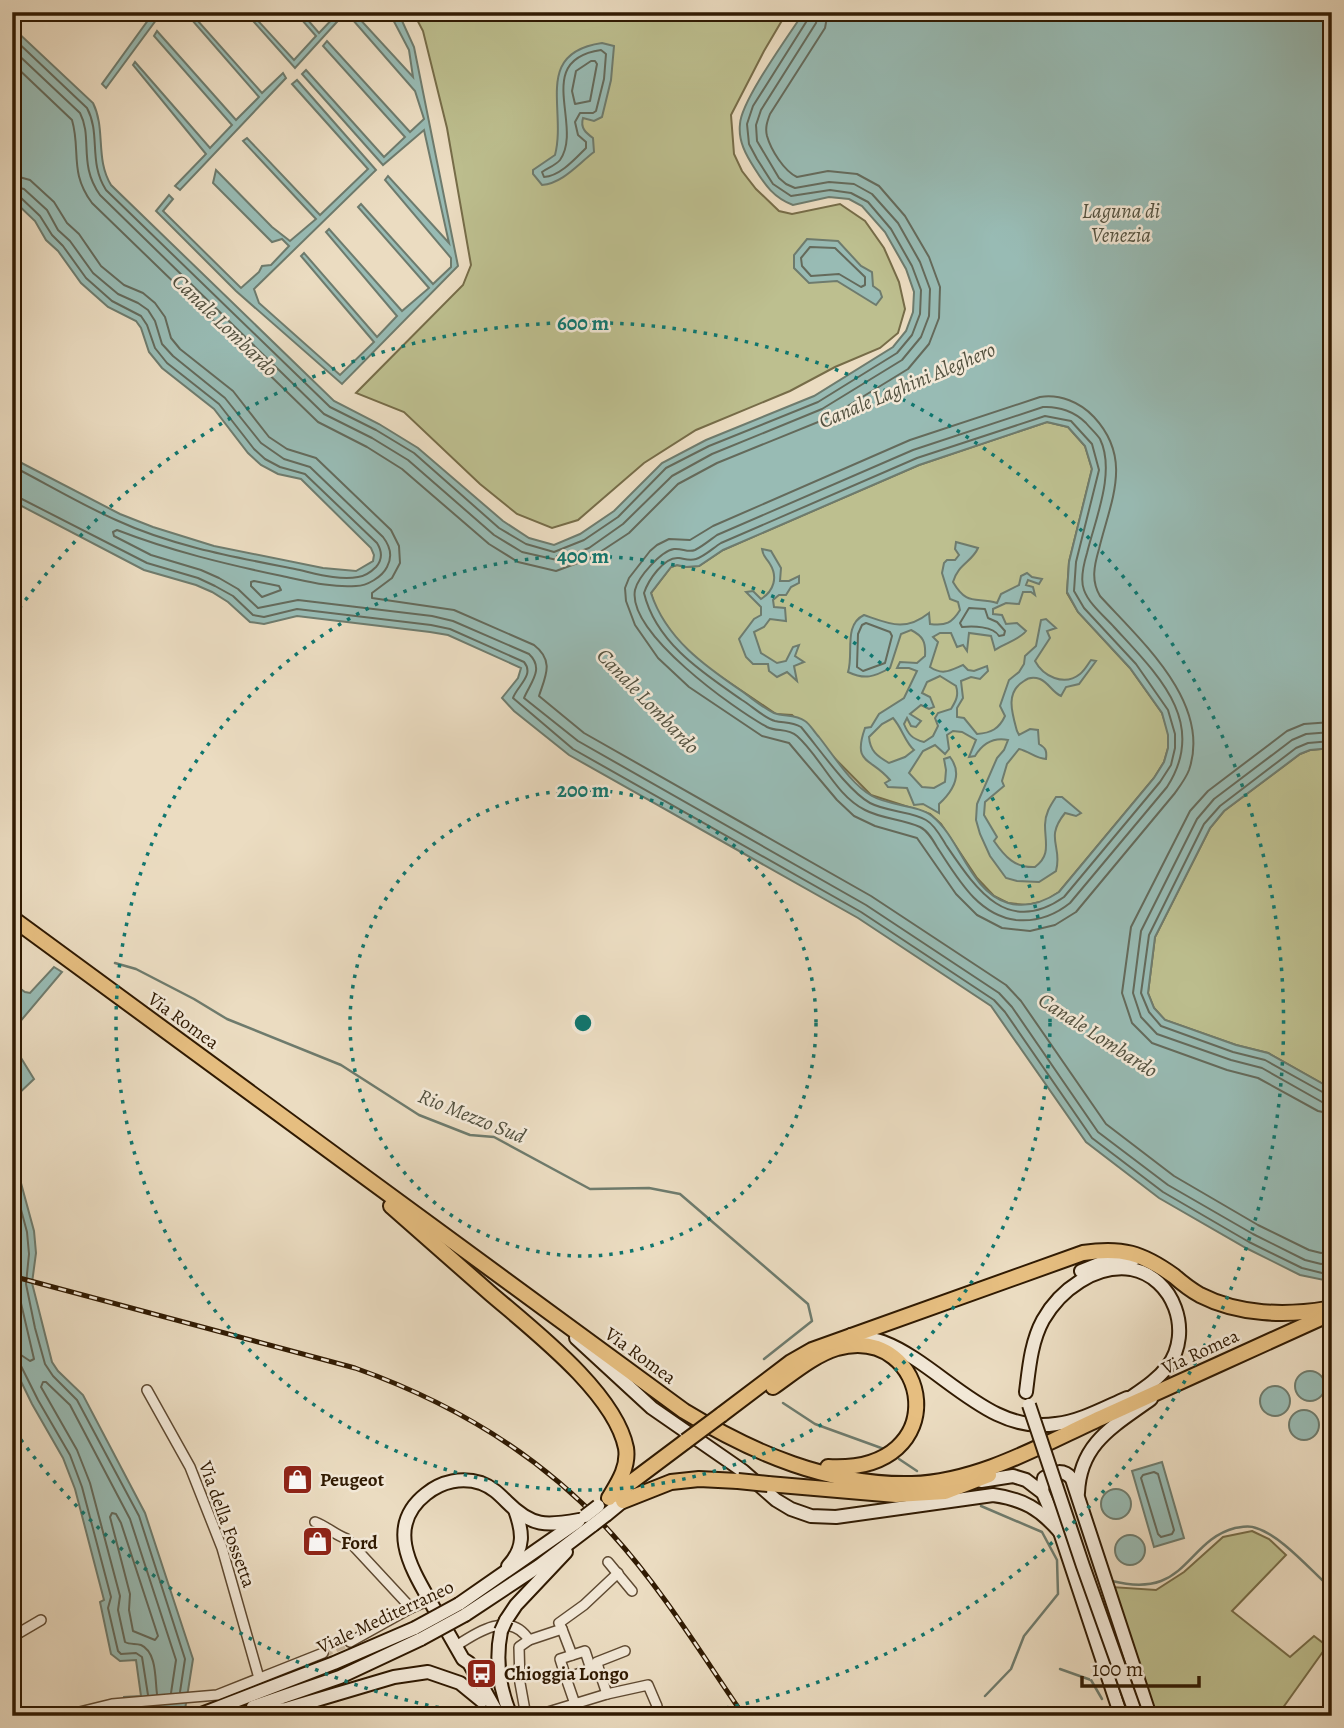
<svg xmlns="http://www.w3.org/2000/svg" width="1344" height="1728" viewBox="0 0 1344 1728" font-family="Alegreya,serif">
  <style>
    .green { fill: #bdbf8f; stroke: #766c48; stroke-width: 2 }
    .water { fill: #98bbb4; stroke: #6e7b6d; stroke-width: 2; fill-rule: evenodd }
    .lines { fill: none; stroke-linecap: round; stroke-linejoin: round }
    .shore { stroke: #646a5b; stroke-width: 2 }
    .stream { stroke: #6e7b6d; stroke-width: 2.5 }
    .street-tunnel { stroke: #c6b59b; stroke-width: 9; stroke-dasharray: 9 4.5; stroke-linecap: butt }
    .street-casing { stroke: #5f4a32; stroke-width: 12 }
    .secondary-casing { stroke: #301a02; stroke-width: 16 }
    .primary-casing { stroke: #301a02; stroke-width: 18 }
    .street { stroke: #f2e8d7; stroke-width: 9 }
    .secondary { stroke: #f2e8d7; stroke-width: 12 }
    .primary { stroke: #e6be80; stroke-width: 14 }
    .rail-casing { stroke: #301a02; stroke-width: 5 }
    .rail { stroke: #f2e8d7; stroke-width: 2.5; stroke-dasharray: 8; stroke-linecap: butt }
    .secondary-bridge-casing { stroke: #301a02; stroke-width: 16; stroke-linecap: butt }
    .primary-bridge-casing { stroke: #301a02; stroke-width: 18; stroke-linecap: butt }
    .secondary-bridge { stroke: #f2e8d7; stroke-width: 12 }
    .primary-bridge { stroke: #e6be80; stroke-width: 14 }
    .ring { fill: none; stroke: #0f766e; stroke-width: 3.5; stroke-dasharray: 3.5 7 }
    .labels { text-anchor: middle; stroke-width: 5; stroke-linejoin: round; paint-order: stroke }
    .street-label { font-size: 19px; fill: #301a02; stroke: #f2e8d7 }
    .poi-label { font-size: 19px; font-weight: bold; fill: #301a02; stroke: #f2e8d7; text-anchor: start }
    .water-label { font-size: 21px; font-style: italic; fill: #545240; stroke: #f2e8d7 }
    .centre { fill: #0f766e; stroke: #f2e8d7; stroke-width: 3.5 }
    .ring-label { font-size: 21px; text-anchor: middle; font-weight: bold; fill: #0f766e; stroke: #f2e8d7; stroke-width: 5; stroke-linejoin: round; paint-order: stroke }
  </style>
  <rect width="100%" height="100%" fill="#ebdcc1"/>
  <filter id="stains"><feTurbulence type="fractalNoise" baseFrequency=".00286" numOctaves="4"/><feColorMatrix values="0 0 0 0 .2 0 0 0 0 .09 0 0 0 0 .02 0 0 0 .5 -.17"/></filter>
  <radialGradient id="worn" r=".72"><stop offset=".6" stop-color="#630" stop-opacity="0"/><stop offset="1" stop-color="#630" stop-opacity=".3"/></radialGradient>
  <!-- green -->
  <g class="green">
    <path d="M413 12H787L764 51 731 115 734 154 742 171 756 189 779 211 792 214 840 204 865 221 884 248 899 282 905 309 898 333 880 348 835 367 790 391 696 430 644 463 578 520 552 528 517 514 480 484 404 412 356 393 463 285 471 265 447 128 423 31Z"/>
    <path d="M1332 334 1168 748 1164 762 1154 778 1059 892 1045 901 1026 905 1008 903 994 896 977 878 941 824 930 814 871 795 792 715 776 714 705 666 677 640 656 610 651 593 671 567 677 565 686 567 699 566 723 550 919 465 1047 422 1068 427 1085 446 1092 469 1069 562 1067 593 1078 612 1130 668 1162 713 1166 725Z"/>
    <path d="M1332 748V1089L1268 1053 1236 1045 1165 1020 1154 1008 1148 993 1155 937 1210 828 1224 811 1300 754 1310 750Z"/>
    <path d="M1252 1531 1269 1539 1286 1555 1232 1611 1290 1657 1314 1636 1327 1646 1277 1716H1189L1182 1710 1181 1716H1155L1112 1587 1156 1590 1184 1572 1223 1537Z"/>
  </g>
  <!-- water -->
  <g class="water">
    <path d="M154 12H162L106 88 102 84Z"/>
    <path d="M185 12H190L262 93 283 73 286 78 180 190 175 186 206 154 133 65 135 62 210 148 232 125 154 36 157 31 236 120 259 97Z"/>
    <path d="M245 12H250L294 60 316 36 295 12H301L319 33 339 12H346L295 68Z"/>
    <path d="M389 12H398L414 47 458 266 342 384 236 291 156 211 169 195 173 199 163 211 241 288 259 272 262 266 271 265 289 246 282 239 272 242 213 183 216 170 272 227 290 241 316 219 243 141 247 138 320 215 368 169 292 84 297 80 376 170 254 289 259 303 340 375 374 342 301 256 304 253 377 337 397 316 326 232 329 229 402 311 429 288 358 207 361 204 433 284 451 267V258L385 180 388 176 449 243 424 130 383 165 302 74 306 70 384 157 405 137 323 46 327 41 410 132 424 119 415 91 352 19 357 16 413 77 409 50Z"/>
    <path d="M804 12H1332V748L1310 750 1300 754 1224 811 1210 828 1155 937 1148 993 1154 1008 1165 1020 1236 1045 1268 1053 1332 1089V1276L1324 1280 1300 1275 1246 1248 1159 1198 1086 1142 991 1006 858 918 569 755 514 711 502 698 518 678 521 668 448 635 430 632 297 616 264 624 250 622 228 602 212 592 196 585 144 570 12 501V458L120 514 153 527 214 546 323 568 356 571 373 561 374 555 371 548 301 479 278 474 261 465 248 453 214 409 162 368 149 352 141 328 136 321 108 307 81 283 58 251 46 240 35 221 12 199V27L93 103C106 129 95 159 111 185L334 401 379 424 418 448 503 521 529 538 554 545 580 534 614 511 662 463 706 440 814 396 893 347 906 331 913 312 914 292 906 269 885 232 862 206 849 199 829 197 793 205C774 198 765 185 755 169 746 155 738 141 740 124 741 101 789 35 804 12ZM1047 422 1068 427 1085 446 1092 469 1069 562 1067 592 1078 612 1130 668 1162 713 1168 735V748L1164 762 1154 778 1059 892C1044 902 1026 908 1008 903 969 891 961 839 932 816 919 805 889 806 872 796 851 784 834 756 819 737 814 732 810 724 805 721 795 714 784 717 774 713 763 708 753 699 743 692 705 666 666 639 651 593L671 567 677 565 686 567 699 566 723 550 919 465Z"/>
    <path d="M602 43 614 46 611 80 602 117 594 121 583 118C580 128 586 133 593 138L594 152C578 164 563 183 542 185L533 174V170L555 155C567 109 533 53 602 43Z"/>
    <path d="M807 239 838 241 861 266 872 272 873 286 880 291 882 297 876 305 837 281 809 283 794 268V255Z"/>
    <path d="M956 542 978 548C972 562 958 564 953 582 967 606 975 597 997 603L1001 594 1019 585 1021 576 1027 573 1032 577 1042 579 1039 584 1028 580 1026 585 1033 587 1035 595 1031 592H1023L1019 604 1006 603 993 609V614L1002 615 1006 624 1017 623 1026 631C1019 640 1005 643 995 650L991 636 969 633 967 651 963 645 957 647 951 633H940L933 637 938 642 930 667C943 676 951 670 963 665L968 670 974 671 987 666 988 671 980 679 971 677 961 681 963 698 957 708V717L964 718 977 734C991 733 999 729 1005 716L1000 706 1009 680 1019 672 1024 664 1025 656 1036 646 1041 620 1046 619 1056 628 1047 631 1050 638 1035 661C1043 676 1064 687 1080 674 1085 670 1088 664 1091 660L1096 661 1079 684 1066 687 1061 696C1052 692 1049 683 1040 679 1034 677 1029 677 1024 681 1005 692 1012 713 1017 731L1019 735 1030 729 1038 730 1039 744C1046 748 1047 751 1046 759 1036 759 1029 751 1019 749L1007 764 1002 781 1004 786 985 802 984 815 997 837 994 841C1005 857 1015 868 1035 867 1051 855 1045 843 1045 825 1045 814 1050 806 1056 797H1062L1081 813 1076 816 1065 813C1044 839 1063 846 1056 871L1039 882 1017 881 1006 878 990 856 980 834 976 820 977 804 997 758 1004 750 1008 740C993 737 983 743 975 756L969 757 976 740 962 732 953 731 947 735 949 749 945 754 935 745 923 751 909 773 922 787 934 788 945 782 946 770 944 759 950 757C963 774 953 791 939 804V813L923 804 914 805 907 788 888 787 885 783 890 780C871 757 852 765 865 728L871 727 879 714 904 698 917 671 909 668H897L900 662 917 663 925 656C926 642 923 636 911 630L901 634 890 668C874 677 865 680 848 672 854 654 843 625 864 615 890 624 905 632 929 613L930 624C946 626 952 623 960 610L958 602 950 599 942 573 944 563 947 560H955L959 555 955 549ZM940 676 956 686C959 695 956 701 951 709L938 713 935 718 938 726 933 736 924 742C912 739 908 734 904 724L907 718 911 726 916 727 921 721 910 714 921 705 929 709 934 707 930 697 922 693 927 682ZM893 718C902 728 905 742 914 750L905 757 889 763C877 756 870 751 869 737L882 724Z"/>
    <path d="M762 549 771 551 781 568 780 581H789L799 576V583L791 587 786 595H779L773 600 774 607 785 608 786 621 770 619 764 627 754 632 761 653 777 663 786 661 793 647 799 645 795 656 804 662 794 666 797 681 787 672 777 677 769 671 768 664H753L746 657 739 639 754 619 761 615V607L746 592 753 591 761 599C774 591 778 577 770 564 766 557 763 557 762 549Z"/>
    <path d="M54 967 62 972 13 1030 18 1053 34 1079 12 1100V983L25 992 30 993Z"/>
    <path d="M12 1150 34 1231 36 1253 32 1283 52 1362 58 1371 83 1395 145 1513 193 1659 184 1716H138L124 1710V1697L141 1696 136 1660 120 1661 111 1654 100 1602 104 1600 75 1489 63 1458 32 1404 12 1363Z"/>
    <circle cx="1310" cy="1386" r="15"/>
    <circle cx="1275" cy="1401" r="15"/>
    <circle cx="1304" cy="1425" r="15"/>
    <path d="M1162 1462 1184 1538 1154 1547 1132 1471Z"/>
    <circle cx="1116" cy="1504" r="15"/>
    <circle cx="1130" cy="1550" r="15"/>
  </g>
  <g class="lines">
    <!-- shore -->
    <g class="shore">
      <path d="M12 37 87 108C101 134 88 162 106 190L330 407 376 430 414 453 499 528 526 544 554 552 584 540 618 517 666 468 709 446 818 402 897 353 912 335 920 314 921 290 912 266 891 229 868 202 851 193 830 190 791 196 773 184 757 159 749 144 747 124 753 106 808 19 809 12"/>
      <path d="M12 49 80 113C93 138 78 164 100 195L324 414 372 438 408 460 494 535 522 552 557 560 589 548 623 524 672 476 712 454 822 409 902 360 921 337 929 316 930 289 920 262 898 223 872 194 854 184 829 182 795 188 786 184 779 178 757 141 756 125 761 110 816 23 818 12"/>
      <path d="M601 50 606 54 604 79 596 111 593 113H580L575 122 578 135 586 142V148C575 159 560 176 544 177L542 172C548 168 556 165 560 160 584 126 532 60 601 50Z"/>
      <path d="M591 61H595L597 64 590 101 575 104 572 91 576 71Z"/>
      <path d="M12 63 72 120C81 151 69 172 92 203L318 422 367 447 402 469 489 544 518 562 556 571 591 558 629 533 678 484 717 463 828 418 908 369 929 344 939 318 940 287 929 257 905 216 879 186 857 174 828 171 797 177C784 171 771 150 767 136 765 128 767 122 770 114L825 28 828 12"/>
      <path d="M12 175 30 180 54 202 67 223 79 234 101 266 124 285 143 293 155 303 165 317 171 338 180 349 233 391 269 437 287 449 316 458 391 530 399 546 400 563 392 578 372 593V598L454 610 534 645C555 661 545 677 539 696L584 733 871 896 1006 985 1021 1001 1106 1124 1174 1176 1258 1225 1309 1250 1321 1253 1332 1251"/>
      <path d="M12 186 24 189 47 210 58 230 70 241 93 273 118 294 138 303 148 310 155 321 162 344 173 356 225 398 261 443 284 459 310 467 383 537C390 546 393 556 387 567 382 577 367 586 356 586 332 588 306 581 282 576 225 564 171 551 117 530L113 532 114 536 151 555 201 570 219 578 238 589 258 608 298 600 432 616 453 621 529 654C545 669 530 683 524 698L578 741 866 905 999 993 1012 1007 1098 1132 1168 1185 1253 1234 1305 1260 1321 1264 1332 1262"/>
      <path d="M12 194 19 196 40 216 52 235 63 246 86 278 112 301 141 316 147 325 155 348 167 363 219 404 254 449 265 459 280 467 305 474 377 543C382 551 383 559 376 567 371 572 365 576 358 577 339 581 314 573 295 569 234 557 172 546 116 520 80 504 47 484 12 466"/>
      <path d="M810 247 835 248 865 277V285L861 287 839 274 811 276 802 266 801 258Z"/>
      <path d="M1040 397C1060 394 1080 402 1094 417 1133 459 1111 500 1099 549 1094 566 1091 581 1100 596 1141 641 1212 703 1189 770 1186 778 1180 786 1175 793L1076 912 1055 925 1030 931 1002 928 977 915 956 894 917 838 875 826 854 816 837 800 789 743 762 736 689 687 658 658 635 625 626 601 625 588 629 578 650 551 657 545 669 539 690 540 713 526 910 440Z"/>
      <path d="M1043 407C1059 406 1075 412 1086 423 1090 428 1096 433 1100 439 1116 472 1095 520 1087 553 1084 563 1080 580 1084 590 1089 604 1104 616 1114 627 1157 674 1209 722 1167 787L1070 903C1055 915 1036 922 1016 920 977 915 957 877 937 847 933 840 928 831 920 827 903 819 882 819 865 810 835 795 821 757 797 736 788 728 777 732 767 727 734 709 627 633 635 590 638 577 661 551 674 549 682 548 688 553 695 550 703 546 710 540 717 535L913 450Z"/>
      <path d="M1045 416 1071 421 1092 444 1099 470 1076 562 1074 591 1084 608 1136 664 1168 710 1175 734V748L1171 765 1160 782 1064 897C1007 937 976 889 946 845 941 837 935 825 926 820 911 811 887 812 870 803 848 791 818 747 801 727 792 722 784 723 775 721 764 718 752 706 742 700 703 673 656 643 644 593 648 581 664 556 679 558 685 559 690 561 696 559 705 556 713 548 721 543L917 458Z"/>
      <path d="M12 496 18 497 147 563 198 578 215 586 233 596 253 615 264 617 297 609 431 625 450 629 524 662C535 675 517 686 513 698L573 749 861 912 994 1000 1005 1012 1092 1138 1163 1192 1249 1242 1302 1268 1322 1273 1332 1271"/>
      <path d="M254 581 279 586 281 590 262 597 251 586V582Z"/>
      <path d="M969 608 985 609 988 618 997 622 1005 631 1004 635 999 636C993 626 973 626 962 627L960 623Z"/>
      <path d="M866 623 890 632 892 636 885 663 863 671 857 667 858 634 862 625Z"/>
      <path d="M1332 722 1304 724 1287 731 1208 791 1190 811 1131 927 1122 993 1132 1023 1152 1043 1227 1070 1258 1078 1318 1111 1332 1114"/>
      <path d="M1332 732 1306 734 1292 740 1214 799 1197 819 1141 931 1133 993 1141 1017 1157 1034 1231 1060 1262 1068 1322 1102 1332 1104"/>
      <path d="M1332 741 1308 743 1296 748 1220 806 1204 824 1149 935 1141 993 1149 1012 1161 1026 1233 1052 1265 1060 1326 1094 1332 1095"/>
      <path d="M12 1176 27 1232 29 1254 26 1284 35 1328 45 1364 53 1376 77 1400 139 1516 185 1659 180 1692"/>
      <path d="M12 1211 20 1254 17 1286 34 1359 30 1361 21 1355 12 1353"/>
      <path d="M12 1362 21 1366 38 1400 70 1455 82 1487 111 1597 108 1608 118 1651 121 1654 136 1653 142 1657 148 1695"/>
      <path d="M1154 1472 1158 1474 1174 1530 1172 1534 1161 1537 1158 1534 1141 1478 1143 1475Z"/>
      <path d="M112 1513 116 1514 121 1523 158 1636 155 1640 133 1631 129 1610 130 1594 110 1517Z"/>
      <path d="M157 1694C155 1680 157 1652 141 1645 136 1643 130 1645 125 1642L118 1610 120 1596 90 1483 77 1450 41 1387 43 1382H46L70 1405 130 1519 176 1660 171 1693"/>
    </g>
    <!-- stream -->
    <g class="stream">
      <path d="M115 963 136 969 194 999 227 1019 341 1065 419 1115 470 1135 494 1137 590 1189 649 1188 680 1194 808 1304 812 1321 764 1359"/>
      <path d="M783 1403 815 1424 884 1449"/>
      <path d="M899 1459 917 1471"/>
      <path d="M981 1506 1042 1532 1057 1560 1058 1594 1024 1636 1011 1669 985 1696"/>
      <path d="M1112 1581C1128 1585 1145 1587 1161 1581 1190 1570 1200 1537 1235 1528 1242 1527 1249 1525 1256 1528 1282 1536 1311 1571 1332 1589"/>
      <path d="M1060 1669 1091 1680 1102 1699"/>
    </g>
    <!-- street-tunnel -->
    <path class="street-tunnel" d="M323 1653 350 1642"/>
    <defs>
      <g id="street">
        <path d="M147 1390 190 1467 222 1548 259 1678"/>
        <path d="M315 1522C328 1527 335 1535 347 1539L411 1608"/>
        <path d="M608 1562 632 1591"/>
        <path d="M562 1629 572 1655"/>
        <path d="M12 1637 41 1620"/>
        <path d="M350 1642 411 1608 430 1600"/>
        <path d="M456 1646C477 1632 510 1610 529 1640"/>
        <path d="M598 1667 597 1662 625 1651"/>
        <path d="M566 1678 560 1659 585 1651 591 1669"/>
        <path d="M575 1704 566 1678 598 1667 607 1694"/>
        <path d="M63 1716 112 1704 217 1695 323 1653"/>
        <path d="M526 1716 520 1683 519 1647 529 1640 562 1629 559 1623 584 1605 618 1573"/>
        <path d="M535 1716 607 1694 648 1685 657 1706"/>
      </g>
      <g id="secondary">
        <path d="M1081 1271 1111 1259H1134"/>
        <path d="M851 1335C862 1337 873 1338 883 1342 941 1364 988 1435 1056 1424 1081 1421 1104 1408 1127 1398"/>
        <path d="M576 1338 652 1408 743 1471 776 1500 791 1509 811 1516 836 1517 993 1495C1023 1499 1040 1509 1060 1532"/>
        <path d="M1026 1392C1029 1368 1031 1342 1043 1320 1060 1290 1095 1264 1131 1269 1174 1277 1193 1332 1168 1366 1156 1382 1138 1392 1123 1403"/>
        <path d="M981 1481 1013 1476 1026 1480 1043 1493 1060 1532 1121 1716"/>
        <path d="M1042 1491 1044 1478C1054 1471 1064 1469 1072 1479L1150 1716"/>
        <path d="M1078 1493C1080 1443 1114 1426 1151 1399"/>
        <path d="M606 1515 623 1501"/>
        <path d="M508 1566C525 1548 523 1532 515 1510"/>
        <path d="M459 1604 577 1522"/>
        <path d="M465 1615 539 1566 593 1525"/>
        <path d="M506 1620 516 1605 566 1552"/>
        <path d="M501 1631C495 1661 499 1688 511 1716"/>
        <path d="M253 1707 340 1677 421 1639"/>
        <path d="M232 1714 286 1709 394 1677 428 1672 460 1683 482 1701"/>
        <path d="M196 1716 334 1663 415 1628"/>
        <path d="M499 1716 469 1663 463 1659C452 1640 442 1622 431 1603 411 1568 385 1526 426 1494 442 1481 462 1477 481 1483 492 1487 499 1494 507 1502 532 1527 546 1526 579 1520"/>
      </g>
      <g id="primary">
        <path d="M12 918 684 1411C753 1453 829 1486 912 1484 980 1482 1045 1443 1105 1416 1181 1382 1256 1347 1332 1313"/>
        <path d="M391 1206C425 1236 458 1265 491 1294 533 1330 615 1393 626 1448 629 1467 618 1483 609 1498"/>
        <path d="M773 1387C793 1373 814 1355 837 1348 931 1323 957 1474 828 1467"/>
        <path d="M721 1415 791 1362 812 1350 1083 1253C1122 1247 1142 1253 1174 1276 1182 1283 1191 1290 1200 1295 1239 1315 1286 1316 1327 1309"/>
        <path d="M768 1484 896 1495 945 1492 989 1475"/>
        <path d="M614 1495 686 1441"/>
        <path d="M623 1501 671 1482 699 1479 738 1481"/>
      </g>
    </defs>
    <!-- street casing -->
    <use href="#street" class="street-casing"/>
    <!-- secondary casing -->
    <use href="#secondary" class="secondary-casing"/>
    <!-- primary casing -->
    <use href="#primary" class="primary-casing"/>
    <!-- street -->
    <use href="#street" class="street"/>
    <!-- secondary -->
    <use href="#secondary" class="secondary"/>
    <!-- primary -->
    <use href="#primary" class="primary"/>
    <defs>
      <path id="rail" d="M12 1276 355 1368C454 1403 542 1456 612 1534 662 1589 702 1655 744 1716"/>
    </defs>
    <!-- rail casing -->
    <use href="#rail" class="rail-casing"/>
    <!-- rail -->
    <use href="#rail" class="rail"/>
    <defs>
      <g id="secondary-bridge">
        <path d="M1029 1405 1083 1566 1135 1712"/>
        <path d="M585 1516 598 1506"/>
        <path d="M593 1525 606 1515"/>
        <path d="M415 1628 459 1604"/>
        <path d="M501 1631 506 1620"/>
        <path d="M421 1639 465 1615"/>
      </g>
      <g id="primary-bridge">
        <path d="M686 1441 721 1415"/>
        <path d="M738 1481 768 1484"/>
      </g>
    </defs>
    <!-- secondary-bridge casing -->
    <use href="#secondary-bridge" class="secondary-bridge-casing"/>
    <!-- primary-bridge casing -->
    <use href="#primary-bridge" class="primary-bridge-casing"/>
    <!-- secondary-bridge -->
    <use href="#secondary-bridge" class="secondary-bridge"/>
    <!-- primary-bridge -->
    <use href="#primary-bridge" class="primary-bridge"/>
  </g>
  <!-- distance rings -->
  <g class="ring">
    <circle cx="583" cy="1023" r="233"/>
    <circle cx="583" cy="1023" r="467"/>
    <path d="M480 1715A700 700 0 0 1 13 1429M13 617A700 700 0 1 1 686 1715"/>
  </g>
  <!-- icons -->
  <defs>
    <symbol id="shop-square" viewBox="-11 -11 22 22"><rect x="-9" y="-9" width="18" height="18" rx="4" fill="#8f2418" stroke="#f2e8d7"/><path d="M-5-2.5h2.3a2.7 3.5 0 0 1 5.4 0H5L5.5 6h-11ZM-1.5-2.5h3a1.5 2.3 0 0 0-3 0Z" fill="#fff"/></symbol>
    <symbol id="bus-square" viewBox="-11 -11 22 22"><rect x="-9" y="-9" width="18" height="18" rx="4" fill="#8f2418" stroke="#f2e8d7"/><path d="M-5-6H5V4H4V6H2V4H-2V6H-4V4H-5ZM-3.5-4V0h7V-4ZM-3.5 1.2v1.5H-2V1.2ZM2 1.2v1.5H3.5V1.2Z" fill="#fff"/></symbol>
  </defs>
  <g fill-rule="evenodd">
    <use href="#shop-square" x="280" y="1462" width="35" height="35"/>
    <use href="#shop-square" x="300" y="1524" width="35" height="35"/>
    <use href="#bus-square" x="464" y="1656" width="35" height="35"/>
  </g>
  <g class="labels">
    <!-- street labels -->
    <g class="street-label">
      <text transform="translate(184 1020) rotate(36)" y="7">Via Romea</text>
      <text transform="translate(1200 1351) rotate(-25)" y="7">Via Romea</text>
      <text transform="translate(641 1355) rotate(36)" y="7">Via Romea</text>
      <text transform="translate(228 1524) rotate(70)" y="7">Via della Fossetta</text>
      <text transform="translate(385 1616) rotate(-25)" y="7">Viale Mediterraneo</text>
    </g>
    <!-- poi labels -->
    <g class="poi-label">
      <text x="320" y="1486">Peugeot</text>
      <text x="341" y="1549">Ford</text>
      <text x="504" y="1680">Chioggia Longo</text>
    </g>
    <!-- water labels -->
    <g class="water-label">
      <text x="1121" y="218">Laguna di<tspan x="1121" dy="24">Venezia</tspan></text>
      <text transform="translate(225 325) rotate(44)" y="7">Canale Lombardo</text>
      <text transform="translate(907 385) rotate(-23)" y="7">Canale Laghini Aleghero</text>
      <text transform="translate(648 701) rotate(46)" y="7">Canale Lombardo</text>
      <text transform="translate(1098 1035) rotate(33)" y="7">Canale Lombardo</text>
      <text transform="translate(472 1116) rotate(22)" y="7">Rio Mezzo Sud</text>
    </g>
  </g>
  <circle cx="583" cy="1023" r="10" class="centre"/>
  <g class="ring-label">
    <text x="583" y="330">600 m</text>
    <text x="583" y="563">400 m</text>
    <text x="583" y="797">200 m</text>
  </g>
  <!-- margin -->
  <rect width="1344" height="1728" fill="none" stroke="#ebdcc1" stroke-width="42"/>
  <rect x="14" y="14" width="1316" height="1700" fill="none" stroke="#301a02" stroke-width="3.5"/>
  <rect x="21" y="21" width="1302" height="1686" fill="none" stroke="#301a02" stroke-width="2"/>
  <!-- scale -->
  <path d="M1082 1676v10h117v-10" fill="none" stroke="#301a02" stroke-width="3.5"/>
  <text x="1092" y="1676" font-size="21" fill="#301a02" stroke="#f2e8d7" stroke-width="5" paint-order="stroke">100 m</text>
  <rect width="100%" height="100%" filter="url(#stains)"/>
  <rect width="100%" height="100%" fill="url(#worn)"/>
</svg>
